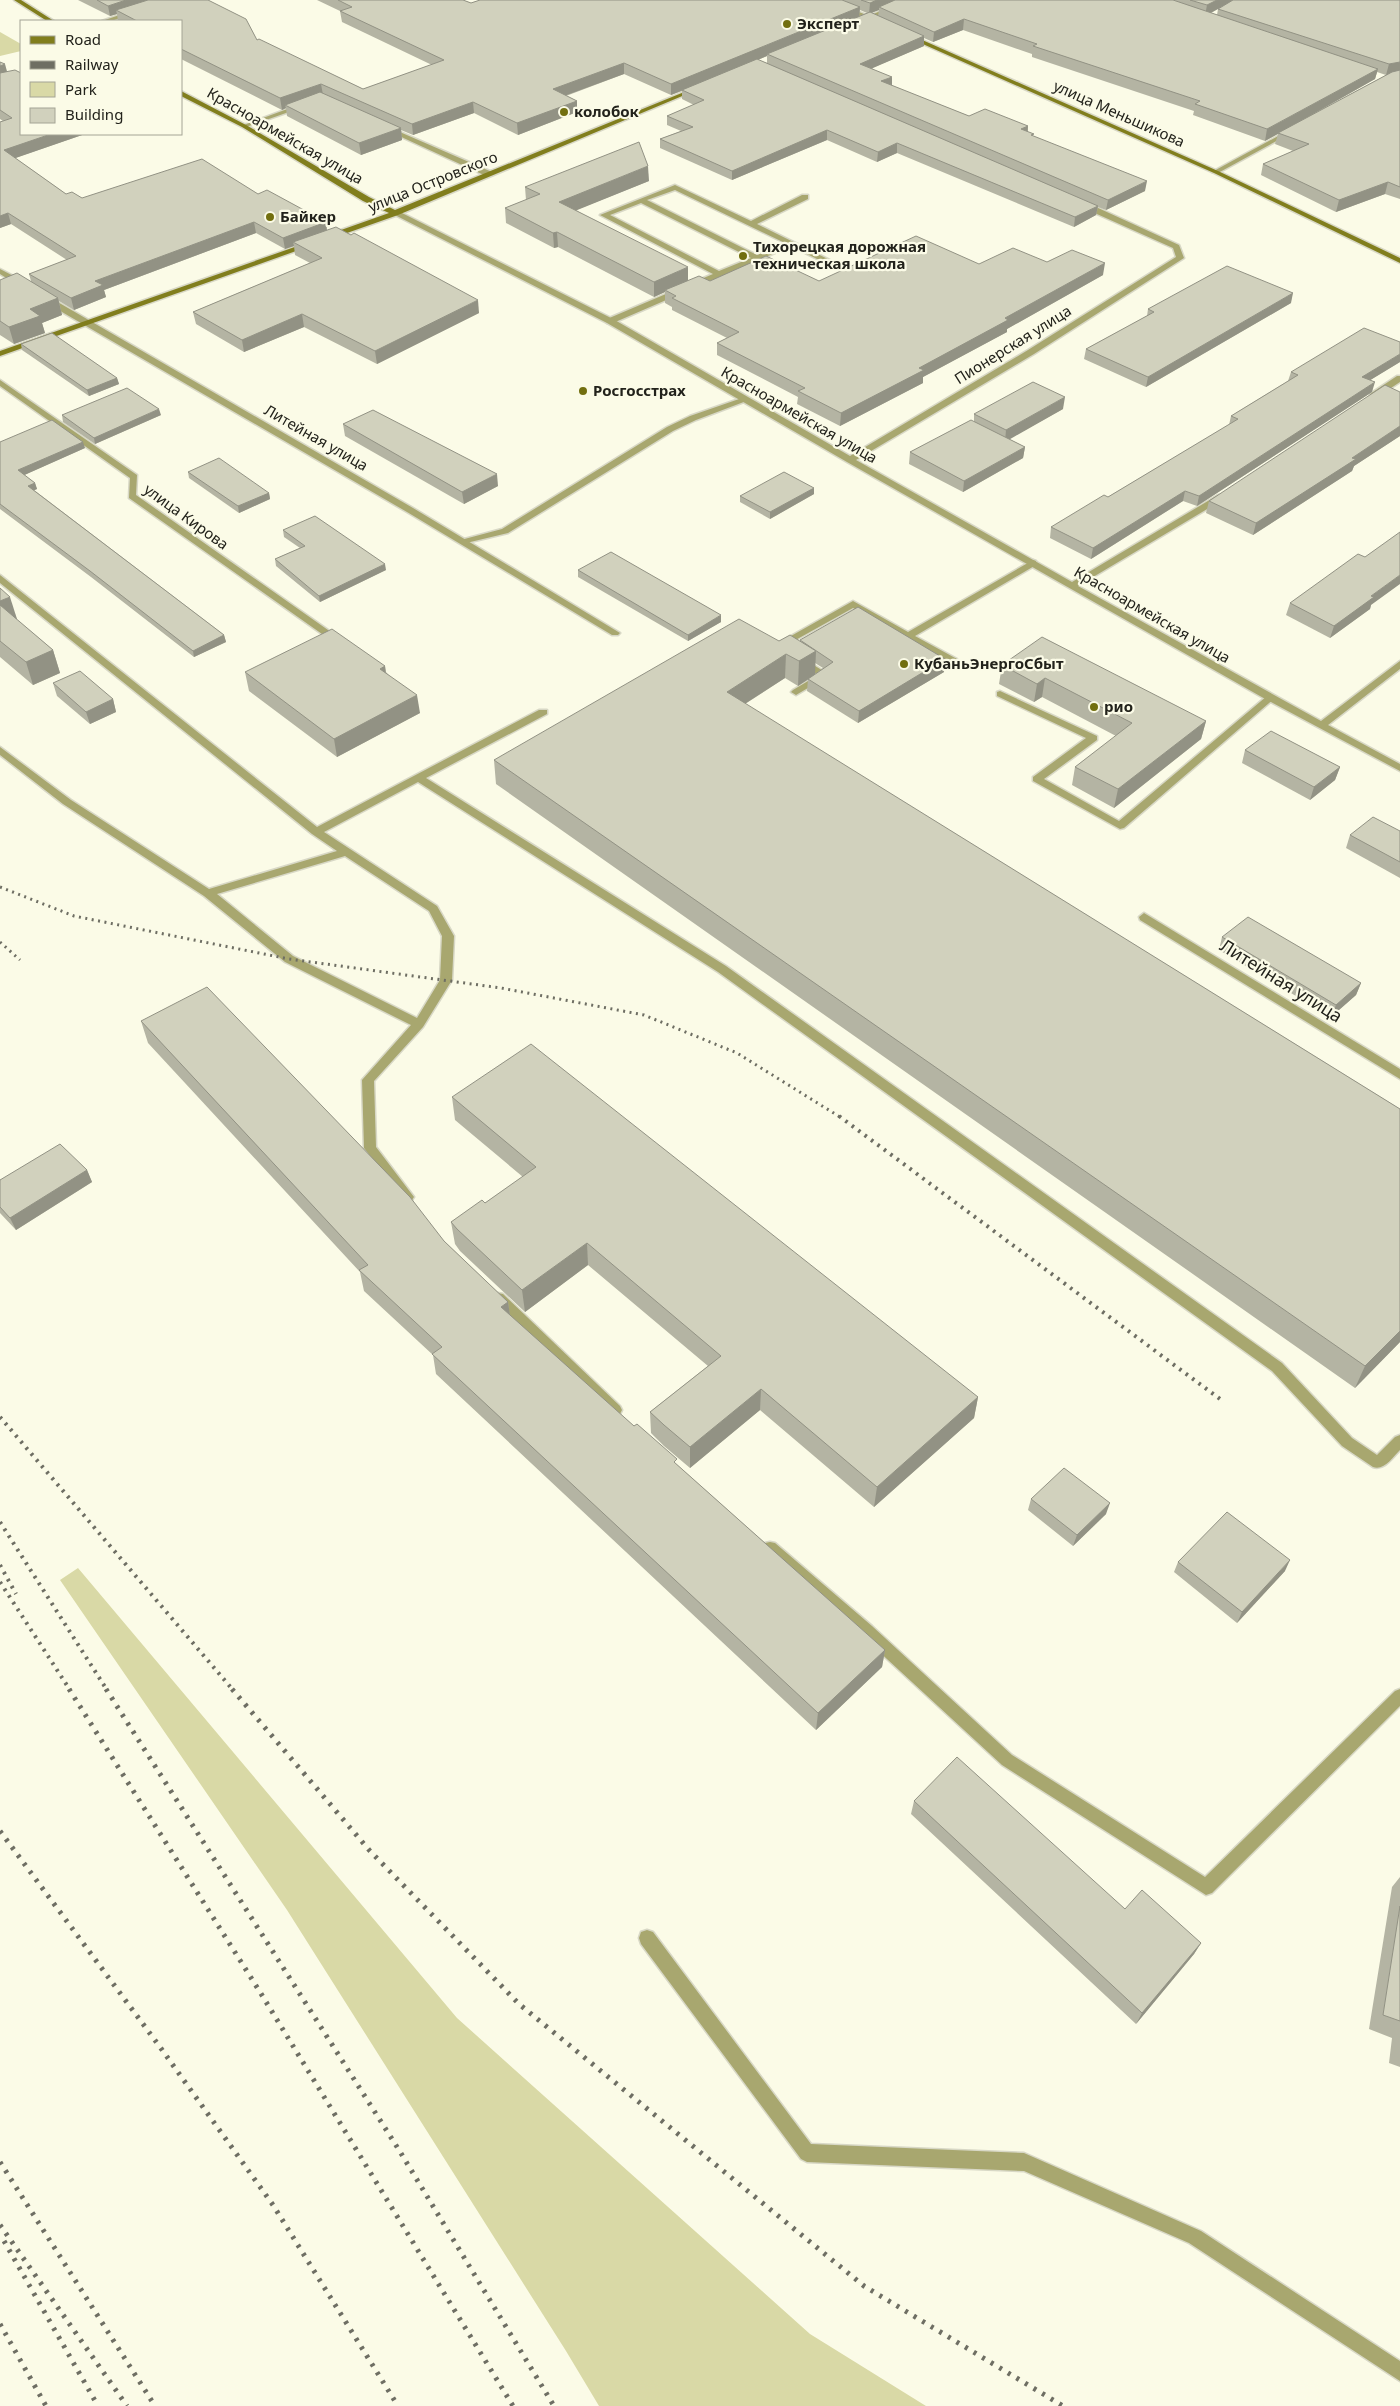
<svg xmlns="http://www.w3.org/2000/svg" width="1400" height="2406" viewBox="0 0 1400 2406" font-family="'Noto Sans',sans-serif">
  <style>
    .green { fill: #d9d9a6 }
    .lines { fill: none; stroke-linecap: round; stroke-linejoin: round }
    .lane-casing { stroke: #d8d8c6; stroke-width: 3 }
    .street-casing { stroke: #d8d8c6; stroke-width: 3 }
    .secondary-casing { stroke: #d8d8c6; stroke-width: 3 }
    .lane { fill: #a8a76f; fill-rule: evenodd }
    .street { fill: #a8a76f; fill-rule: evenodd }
    .secondary { fill: #817e1d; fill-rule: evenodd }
    .rail-far2 { stroke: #6e6e63; stroke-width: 3; stroke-dasharray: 2 4.5; stroke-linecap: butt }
    .rail-far1 { stroke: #6e6e63; stroke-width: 4; stroke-dasharray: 2.5 5.5; stroke-linecap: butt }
    .rail { stroke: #6e6e63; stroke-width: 5; stroke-dasharray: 3 7; stroke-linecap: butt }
    .wall { fill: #b4b4a3; fill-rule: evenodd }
    .shaded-wall { fill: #929284 }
    .building { fill: #d1d1bd; stroke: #929284 }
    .poi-dot { fill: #726f0f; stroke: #fbfbe7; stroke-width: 2 }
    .labels { text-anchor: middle; stroke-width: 4.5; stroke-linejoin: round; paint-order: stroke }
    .far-poi-label { font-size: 15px; font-weight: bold; fill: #22221b; stroke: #fbfbe7; text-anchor: start }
    .far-street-label { font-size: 15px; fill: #22221b; stroke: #fbfbe7 }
    .street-label { font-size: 18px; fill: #22221b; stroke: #fbfbe7 }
  </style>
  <rect width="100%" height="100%" fill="#fbfbe7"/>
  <!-- green -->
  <g class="green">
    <path d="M0 32 21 44V51L0 56Z"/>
    <path d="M78 1568 457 2018 810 2334 926 2406H599L566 2351 287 1910 60 1580Z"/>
  </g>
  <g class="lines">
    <defs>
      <g id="lane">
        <path d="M301 104 303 105V107L246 127 241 126Z"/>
        <path d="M386 126 492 172 493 174 486 176 384 129V127Z"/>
        <path d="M675 185 751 221 802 195H808V199L757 224 840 265 833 267 791 246 613 323H607V319L713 274 600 215ZM675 190 785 243 757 255 647 200ZM641 203 751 258 719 271 610 215Z"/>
        <path d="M742 398 749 400 696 420 673 431 508 533 462 544 457 541 502 529 667 427 690 416Z"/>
        <path d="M1033 560 1036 561V565L915 636 957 659V663H951L853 608 783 647 780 648 775 645 853 601 908 632Z"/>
        <path d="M0 575 317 827 539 710H547V714L426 778 726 966 1282 1363 1352 1438 1377 1455 1395 1437 1400 1435V1450C1393 1457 1384 1471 1373 1467L1342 1446 1272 1371 718 972 418 782 324 832 437 906 454 936 452 980 423 1027 374 1081 376 1147 414 1197 412 1200H404L364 1148 362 1080 411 1025 285 962 204 896 63 804 0 755V747L71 800 209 889 337 851 312 834 0 583ZM345 856 429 911 442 936 440 980 417 1018 293 956 217 894Z"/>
        <path d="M802 658 830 675 796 695 791 692 793 690 818 675 799 663 797 661Z"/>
        <path d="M1000 691 1097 736V740L1044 779 1119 821 1267 696H1273L1275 698 1124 828 1120 829 1033 781V777L1086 738 997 696V692Z"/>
        <path d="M498 1293 503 1294 620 1406 622 1410 620 1414 615 1416 610 1414 493 1302 491 1298 493 1294Z"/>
        <path d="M770 1542 775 1543 872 1626 1012 1755 1205 1877 1395 1691 1400 1689V1706L1212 1893 1206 1895 1002 1765 862 1636 765 1553 763 1548 765 1543Z"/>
        <path d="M647 1930 653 1932 811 2144 1024 2153 1201 2231 1400 2361V2381L1189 2243 1024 2171 807 2162 801 2159 641 1944 639 1938 641 1932Z"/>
      </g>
      <g id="street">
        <path d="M821 0H829L869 16 905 0H913L869 20Z"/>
        <path d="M134 10 136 13 111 21H102Z"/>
        <path d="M1291 129 1294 131 1293 132 1218 173 1212 172Z"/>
        <path d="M1079 202H1085L1179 245 1184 258 1034 354 856 460 1072 582 1218 495H1224V499L1078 586 1321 721 1400 661V669L1328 725 1400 764V771L1267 700 847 462 607 323 391 213 398 211 613 319 850 456 1028 350 1176 257 1173 248 1079 206Z"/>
        <path d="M0 269 25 282 26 284 19 286 0 274Z"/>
        <path d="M43 297H49L413 508 620 633 618 635H612L407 512 43 301Z"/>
        <path d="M1397 376H1400V382L1376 398H1370V394Z"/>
        <path d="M0 380 137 475 136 495 328 630V634H322L129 498 130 478 0 386Z"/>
        <path d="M1144 913 1400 1069V1079L1140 920 1139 917Z"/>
      </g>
      <g id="secondary">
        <path d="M14 0H21L54 21H47Z"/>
        <path d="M907 35H911L1218 171 1400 258V263L1214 173 907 37Z"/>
        <path d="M694 88 699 89 398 215 330 239H327V235L389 213 363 201 242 127 181 96V91L246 125 369 197 395 210Z"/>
        <path d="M306 243 313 245 0 356V351Z"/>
      </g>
    </defs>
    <!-- lane casing -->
    <use href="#lane" class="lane-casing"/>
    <!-- street casing -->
    <use href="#street" class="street-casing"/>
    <!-- secondary casing -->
    <use href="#secondary" class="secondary-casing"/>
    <!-- lane -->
    <use href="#lane" class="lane"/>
    <!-- street -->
    <use href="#street" class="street"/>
    <!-- secondary -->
    <use href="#secondary" class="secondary"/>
    <!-- rail-far2 -->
    <g class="rail-far2">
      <path d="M0 887 74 916 289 959 501 988 644 1015 737 1053 840 1117"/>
      <path d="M0 942 20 960"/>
    </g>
    <!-- rail-far1 -->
    <g class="rail-far1">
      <path d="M839 1116 1224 1402"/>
      <path d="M0 1417 233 1690"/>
      <path d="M0 1522 107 1690"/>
      <path d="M0 1565 16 1594"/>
      <path d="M0 1582 70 1690"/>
    </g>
    <!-- rail -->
    <g class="rail">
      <path d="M69 1689 260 1992 513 2406"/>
      <path d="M106 1689 399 2150 554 2406"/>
      <path d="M232 1689 370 1851 519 2004 864 2286 1063 2406"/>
      <path d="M0 1831 160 2047 273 2205 398 2406"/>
      <path d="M0 2162 155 2406"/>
      <path d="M0 2225 127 2406"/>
      <path d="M4 2241 98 2406"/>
      <path d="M0 2324 46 2406"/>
    </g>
  </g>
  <!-- wall -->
  <g class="wall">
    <path d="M78 0H208L257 40 363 89 432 65 342 22 340 11 317 0H463L471 3 480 0H1400V199L1385 194 1336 212 1261 175 1263 164 1293 151 1275 144 1278 134 1265 141 1193 115 1194 111 1032 57V54L963 30 933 42 924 38V46L872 68 892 86 969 116 1028 126V132L1033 136 1145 191 1106 210 1098 207 1096 215 1074 227 897 153 877 162 827 140 732 180 660 148V139L681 131 667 125V116L694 105 682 99V91L671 95 624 74 566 96 577 101V112L518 135 474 113 413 135 401 130 402 140 361 155 287 116 286 108 282 110 181 59V21H118L117 14 110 16ZM1218 9 1217 15 1211 13ZM860 10 867 13 859 16ZM879 10 878 16 871 13 875 11ZM767 56V63L758 60ZM1377 72 1386 75 1312 115 1375 79Z"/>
    <path d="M0 62 21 134H85L15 158 66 194 82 198 258 194 326 222 327 230 479 313 377 364 304 327 244 352 196 324 193 312 310 263 295 255 294 246 285 249 256 233 104 290 106 297 74 310 59 301 62 315 42 323 45 333 14 344 0 335V280L31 281 29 274 67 260 11 224 0 228V122L3 121 0 119Z"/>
    <path d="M649 181 576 210 688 280 710 281H819L979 264 1047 262 1103 275 1007 329V332L923 377V383L840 426 797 404 798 397 717 355V343L727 338 672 310V307L665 303V292L654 297 558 247 554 248 506 223 505 208 526 200 525 187Z"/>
    <path d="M1291 303 1146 387 1084 359 1086 349 1147 316 1148 309Z"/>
    <path d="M21 344 117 378 119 384 89 396 22 350Z"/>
    <path d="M1400 362 1370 380 1372 392 1197 506 1183 501 1091 559 1050 538 1051 527 1108 497 1229 425 1231 416 1288 381 1291 372Z"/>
    <path d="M1400 392V436L1354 466 1352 471 1253 535 1206 513 1209 501Z"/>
    <path d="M1063 409 1009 439 1025 447 1023 458 963 492 909 464 910 452 974 422V414Z"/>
    <path d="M62 415H161L95 444 63 422Z"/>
    <path d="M343 424 498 486 464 504 345 436Z"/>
    <path d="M0 442 85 448 24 475 35 483 37 489 34 490 224 635 226 642 194 657 91 577 0 509Z"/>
    <path d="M188 472 269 493 270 499 239 513 189 478Z"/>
    <path d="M814 488V494L770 519 740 502V496Z"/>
    <path d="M283 530 386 570 320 602 276 566 275 559 300 548 284 537Z"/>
    <path d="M1365 557 1371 605 1370 609 1330 638 1286 615 1290 603Z"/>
    <path d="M578 570 721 622 688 641 578 577Z"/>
    <path d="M0 588 17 619H16L53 650 60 673 33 685 0 657Z"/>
    <path d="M779 641H800L944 672 858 723 807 691 808 679 798 686 785 678 745 704 1400 1109V1342L1355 1388 496 784 494 760ZM815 663 823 668 815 674Z"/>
    <path d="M1002 665 1206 721 1201 739 1114 808 1072 785 1075 767 1116 736 1042 697 1034 702 999 684Z"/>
    <path d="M385 666 386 672 420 713 337 757 249 691 245 672Z"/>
    <path d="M53 683 113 699 116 712 90 724 57 696Z"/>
    <path d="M1245 750 1340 767 1335 780 1310 800 1242 763Z"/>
    <path d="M1400 831V878L1346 848 1350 835Z"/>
    <path d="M1222 937 1361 983 1356 995 1331 1017 1219 950Z"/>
    <path d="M141 1021 444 1241 508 1302 510 1316 885 1650 882 1667 816 1730 436 1374 433 1355 364 1291 360 1272 148 1043Z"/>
    <path d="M452 1097 978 1397 974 1418 874 1507 760 1410 690 1468 664 1446 651 1433 650 1412 708 1366 588 1265 525 1312 460 1251 455 1244 451 1222 485 1203 523 1177 455 1120Z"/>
    <path d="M87 1170 92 1182 16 1230 0 1213V1180Z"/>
    <path d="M1031 1499 1106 1514 1073 1546 1028 1510Z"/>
    <path d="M1178 1562 1285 1571 1237 1623 1174 1572Z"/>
    <path d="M914 1801 1125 1909 1201 1943 1194 1954 1136 2024 911 1814Z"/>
    <path d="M1400 1877V2067L1389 2063 1392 2038 1369 2029 1392 1887Z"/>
  </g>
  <!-- shaded-wall -->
  <g class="shaded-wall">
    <path d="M126 0H162L116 10 117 14 110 16 108 6Z"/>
    <path d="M877 0H900L879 7V10L869 14 870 3Z"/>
    <path d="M1217 0H1234L1205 16 1207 5Z"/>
    <path d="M860 7 859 18 767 54V56L671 95V84Z"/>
    <path d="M964 19 963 30 933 42 934 32Z"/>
    <path d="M924 36V46L859 74 860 64Z"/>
    <path d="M1400 62V71L1386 75 1389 64Z"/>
    <path d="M624 63V74L553 100V89Z"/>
    <path d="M5 64 8 75 0 77V66Z"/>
    <path d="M1378 69 1375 79 1265 141 1267 129Z"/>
    <path d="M892 77V87L881 81Z"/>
    <path d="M321 84 323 95 285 105 286 108 282 110 280 98Z"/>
    <path d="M577 101V112L518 135 517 123Z"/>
    <path d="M473 102 474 113 413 135 412 124Z"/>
    <path d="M1028 126 1027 136 1021 129Z"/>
    <path d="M401 128 402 140 361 155 359 143Z"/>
    <path d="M827 130V140L732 180V171Z"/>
    <path d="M51 134H85L7 161 4 150Z"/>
    <path d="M897 143V153L877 162 878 152Z"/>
    <path d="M648 166 649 181 560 217 559 202Z"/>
    <path d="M1147 181 1145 191 1106 210 1108 200Z"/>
    <path d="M1388 182 1385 194 1336 212 1339 200Z"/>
    <path d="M1098 206 1096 215 1074 227 1075 217Z"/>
    <path d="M8 213 11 224 0 228V216Z"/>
    <path d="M254 222 256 233 104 290 106 297 74 310 71 298 95 281Z"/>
    <path d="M326 222 327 233 293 242 294 246 285 249 283 238Z"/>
    <path d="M557 232 558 247 554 248 553 233Z"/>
    <path d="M1105 263 1103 275 1007 329V332L923 377V383L840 426 841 413 1005 318Z"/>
    <path d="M688 267V282L665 290V292L654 297V282Z"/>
    <path d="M1293 293 1291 303 1146 387 1148 377Z"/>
    <path d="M58 298 62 315 42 323 45 333 14 344 9 327 30 309Z"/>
    <path d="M478 300 479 313 377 364 375 351Z"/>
    <path d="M302 314 304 327 244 352 242 340Z"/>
    <path d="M1400 354V362L1359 387 1362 377Z"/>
    <path d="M117 378 119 384 89 396 87 390Z"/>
    <path d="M1375 382 1372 392 1197 506 1199 496Z"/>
    <path d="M1065 397 1063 409 1005 442 1006 430Z"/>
    <path d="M159 409 161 415 95 444 94 438Z"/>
    <path d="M1400 426V436L1354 466 1352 471 1253 535 1256 523 1352 458Z"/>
    <path d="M83 442 85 448 20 477 18 470Z"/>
    <path d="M1025 447 1023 458 963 492 964 481Z"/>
    <path d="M497 474 498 486 464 504 462 492Z"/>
    <path d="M35 483 37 489 30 492 28 486Z"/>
    <path d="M814 488V494L770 519V512Z"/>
    <path d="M1185 491 1183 501 1091 559 1093 548Z"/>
    <path d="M269 493 270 499 239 513 238 506Z"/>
    <path d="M385 564 386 570 320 602 319 596Z"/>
    <path d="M1400 575V584L1371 605 1370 609 1330 638 1334 626 1371 596Z"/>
    <path d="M10 597 17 619 4 625 0 613V601Z"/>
    <path d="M721 615V622L688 641V635Z"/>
    <path d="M224 635 226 642 194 657 193 651Z"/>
    <path d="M53 650 60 673 33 685 26 662Z"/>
    <path d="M816 651 815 675 798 686 799 661Z"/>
    <path d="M786 654 785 678 726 716 727 692Z"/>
    <path d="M945 659 944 672 858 723 859 711Z"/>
    <path d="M385 666 387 685 380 669Z"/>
    <path d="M1045 678 1042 697 1034 702 1037 684Z"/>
    <path d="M417 695 420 713 337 757 334 739Z"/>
    <path d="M113 699 116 712 90 724 86 712Z"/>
    <path d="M1206 721 1201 739 1114 808 1118 789Z"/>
    <path d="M1340 767 1335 780 1310 800 1314 787Z"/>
    <path d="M1361 983 1356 995 1331 1017 1336 1005Z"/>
    <path d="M87 1170 92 1182 16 1230 10 1218Z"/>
    <path d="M587 1243 588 1265 525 1312 522 1290Z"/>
    <path d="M508 1302 511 1322 501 1307Z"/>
    <path d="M1400 1331V1342L1355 1388 1365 1366Z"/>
    <path d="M761 1389 760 1410 690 1468V1447Z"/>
    <path d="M978 1397 974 1418 874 1507 877 1487Z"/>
    <path d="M1110 1503 1106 1514 1073 1546 1077 1535Z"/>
    <path d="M1290 1560 1285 1571 1237 1623 1242 1612Z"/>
    <path d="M885 1650 882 1667 816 1730 818 1713Z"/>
    <path d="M1201 1943 1194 1954 1136 2024 1142 2013Z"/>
  </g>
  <!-- building -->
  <g class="building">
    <path d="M97 0H126L108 6Z"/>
    <path d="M148 0H208L246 19 257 40 259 39 363 89 444 60 340 11 352 7 338 0H463L471 3 480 0H842L860 7 671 84 624 63 553 89 577 101 517 123 473 102 412 124 321 84 280 98 181 49V21H137L116 10Z"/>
    <path d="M861 0H877L870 3Z"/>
    <path d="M895 0H1173L1378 69 1267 129 1195 104 1200 101 1033 46 1037 44 964 19 934 32 879 7Z"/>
    <path d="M1190 0H1217L1207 5Z"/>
    <path d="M1233 0H1400V62L1389 64 1218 9Z"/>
    <path d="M870 12 924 36 860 64 892 77 881 81 969 116 985 109 1028 126 1021 129 1034 134 1031 135 1147 181 1108 200 767 54Z"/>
    <path d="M757 59 1098 206 1075 217 897 143 878 152 827 130 732 171 660 139 693 127 667 116 704 100 682 90Z"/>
    <path d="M0 62 5 64 0 66Z"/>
    <path d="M15 70 21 73V134H51L4 150 66 194 72 192 82 198 202 159 258 194 267 190 326 222 283 238 254 222 95 281 103 285 71 298 29 274 76 256 8 213 0 216V122L12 118 0 110V73Z"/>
    <path d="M1400 70V187L1388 182 1339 200 1263 164 1309 144 1278 133 1392 72Z"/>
    <path d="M320 92 401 128 359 143 285 105Z"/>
    <path d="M639 142 648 166 559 202 688 267 654 282 557 232 553 233 505 208 540 194 525 187Z"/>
    <path d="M336 227 351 235 354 233 478 300 375 351 302 314 242 340 193 312 322 258 293 242Z"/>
    <path d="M916 236 979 264 1013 248 1047 262 1072 250 1105 263 1005 318 1008 320 919 368 924 370 841 413 798 391 805 388 717 343 739 332 672 298 676 296 665 290 699 276 710 281 766 256 819 281Z"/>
    <path d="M1227 266 1293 293 1148 377 1086 349 1154 312 1148 309Z"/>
    <path d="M17 273 58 298 30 309 40 316 9 327 0 321V280Z"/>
    <path d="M1364 328 1400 342V354L1362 377 1375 382 1199 496 1185 491 1093 548 1051 527 1104 495 1108 497 1238 419 1231 416 1298 375 1291 372Z"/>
    <path d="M52 333 117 378 87 390 21 344Z"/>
    <path d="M1033 382 1065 397 1006 430 974 414Z"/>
    <path d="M1385 385 1400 392V426L1352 458 1356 459 1256 523 1209 501Z"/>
    <path d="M127 388 159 409 94 438 62 415Z"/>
    <path d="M373 410 497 474 462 492 343 424Z"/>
    <path d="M52 420 83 442 18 470 35 483 28 486 224 635 193 651 90 571 0 504V442Z"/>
    <path d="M971 420 1025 447 964 481 910 452Z"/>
    <path d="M219 458 269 493 238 506 188 472Z"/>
    <path d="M784 472 814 488 770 512 740 496Z"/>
    <path d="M315 516 385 564 319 596 275 559 305 546 283 530Z"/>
    <path d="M1400 532V575L1371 596 1374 597 1334 626 1290 603 1358 554 1365 557Z"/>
    <path d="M611 552 721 615 688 635 578 570Z"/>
    <path d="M0 588 10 597 0 601Z"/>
    <path d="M0 605 53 650 26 662 0 641Z"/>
    <path d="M858 607 945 659 859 711 808 679 833 662 800 640Z"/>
    <path d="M739 619 779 641 790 635 816 651 799 661 786 654 727 692 1400 1109V1331L1365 1366 494 760Z"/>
    <path d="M332 629 385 666 380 669 417 695 334 739 245 672Z"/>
    <path d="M1042 637 1206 721 1118 789 1075 767 1132 723 1045 678 1037 684 1002 665Z"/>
    <path d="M80 671 113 699 86 712 53 683Z"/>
    <path d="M1271 731 1340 767 1314 787 1245 750Z"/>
    <path d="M1373 817 1400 831V862L1350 835Z"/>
    <path d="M1248 917 1361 983 1336 1005 1222 937Z"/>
    <path d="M207 987 410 1197 444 1241 508 1302 501 1307 634 1426 637 1424 677 1459 674 1462 885 1650 818 1713 432 1354 442 1347 359 1270 368 1265 141 1021Z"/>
    <path d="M531 1044 978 1397 877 1487 761 1389 690 1447 664 1425 650 1412 721 1356 587 1243 522 1290 457 1229 451 1222 482 1200 485 1203 536 1167 452 1097Z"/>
    <path d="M60 1144 87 1170 10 1218 0 1207V1180Z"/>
    <path d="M1064 1468 1110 1503 1077 1535 1031 1499Z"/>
    <path d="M1227 1512 1290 1560 1242 1612 1178 1562Z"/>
    <path d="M957 1757 1125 1909 1142 1890 1201 1943 1142 2013 914 1801Z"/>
    <path d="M1400 1906V2021L1383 2015Z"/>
  </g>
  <!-- markers -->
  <g class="poi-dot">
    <circle cx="787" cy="24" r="5"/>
    <circle cx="564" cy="112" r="5"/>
    <circle cx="270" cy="217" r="5"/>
    <circle cx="743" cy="256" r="5"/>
    <circle cx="583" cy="391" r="5"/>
    <circle cx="904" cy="664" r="5"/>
    <circle cx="1094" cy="707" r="5"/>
  </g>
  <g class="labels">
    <!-- far-poi labels -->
    <g class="far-poi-label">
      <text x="797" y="29">Эксперт</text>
      <text x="574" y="117">колобок</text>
      <text x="280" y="222">Байкер</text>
      <text x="753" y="252">Тихорецкая дорожная<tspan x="753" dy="17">техническая школа</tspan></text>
      <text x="593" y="396">Росгосстрах</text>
      <text x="914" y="669">КубаньЭнергоСбыт</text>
      <text x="1104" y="712">рио</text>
    </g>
    <!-- far-street labels -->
    <g class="far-street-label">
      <text transform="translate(1119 114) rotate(24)" y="5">улица Меньшикова</text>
      <text transform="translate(285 136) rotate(30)" y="5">Красноармейская улица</text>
      <text transform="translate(433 182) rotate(-22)" y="5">улица Островского</text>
      <text transform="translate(1013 345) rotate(-32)" y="5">Пионерская улица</text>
      <text transform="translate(799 415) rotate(30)" y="5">Красноармейская улица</text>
      <text transform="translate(316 438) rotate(30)" y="5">Литейная улица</text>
      <text transform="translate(186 517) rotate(36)" y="5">улица Кирова</text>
      <text transform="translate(1152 615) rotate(30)" y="5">Красноармейская улица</text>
    </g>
    <!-- street labels -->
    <g class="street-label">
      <text transform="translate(1281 981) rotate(32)" y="6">Литейная улица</text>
    </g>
  </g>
  <!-- legend -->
  <rect x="20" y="20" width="162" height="115" fill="#fbfbe7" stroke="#a4a495"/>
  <rect x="30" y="36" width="25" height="8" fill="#817e1d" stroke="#a4a495"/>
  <text x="65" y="45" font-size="15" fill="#22221b">Road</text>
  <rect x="30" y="61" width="25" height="8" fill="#6e6e63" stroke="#a4a495"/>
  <text x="65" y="70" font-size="15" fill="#22221b">Railway</text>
  <rect x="30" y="82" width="25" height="15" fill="#d9d9a6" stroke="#a4a495"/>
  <text x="65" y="95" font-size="15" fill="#22221b">Park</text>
  <rect x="30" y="108" width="25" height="15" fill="#d1d1bd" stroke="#a4a495"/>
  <text x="65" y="120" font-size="15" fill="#22221b">Building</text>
</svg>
